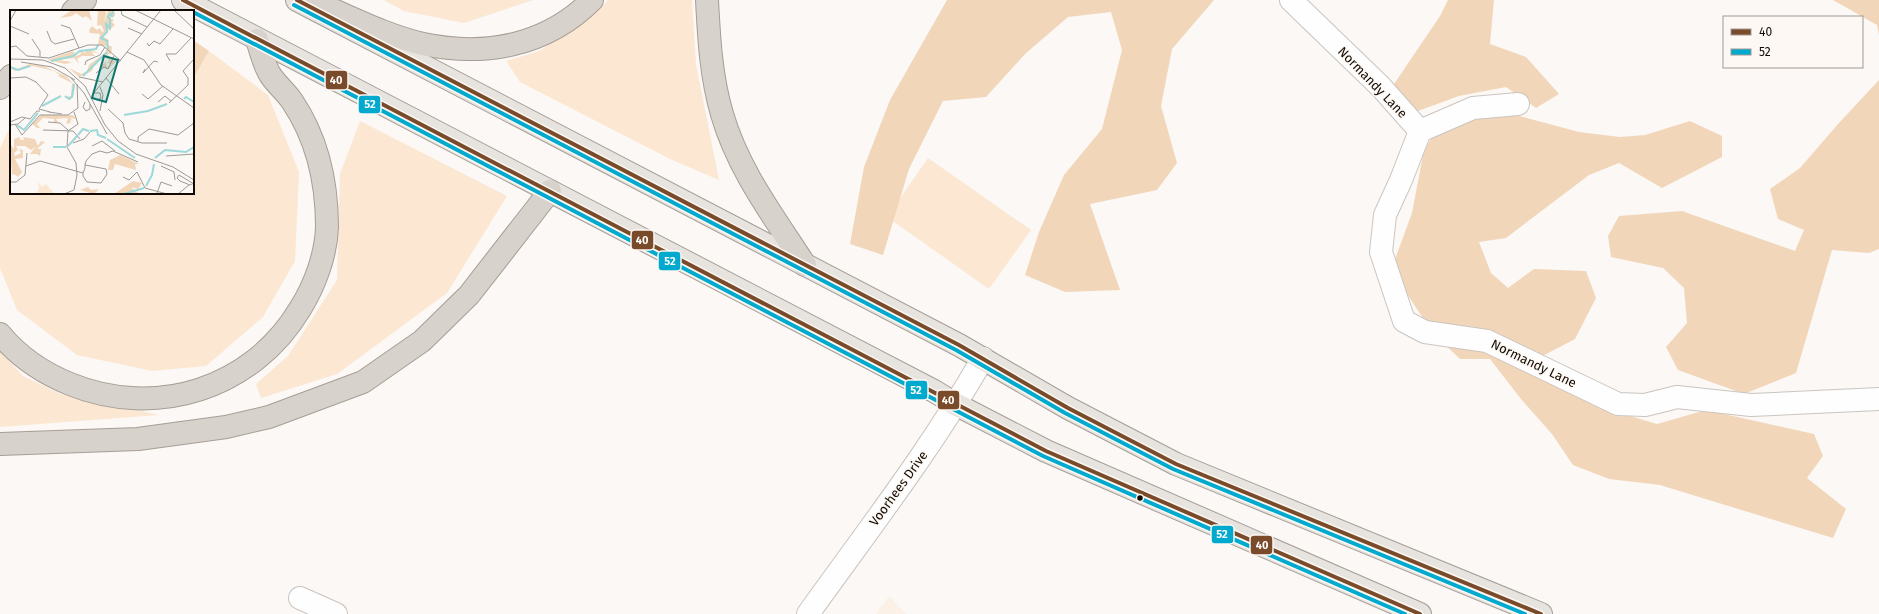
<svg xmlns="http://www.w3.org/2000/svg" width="1879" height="614" viewBox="0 0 1879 614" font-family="'Fira Sans',sans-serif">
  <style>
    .built { fill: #fcf1e6 }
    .green { fill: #fce7d3 }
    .forest { fill: #f2d6ba }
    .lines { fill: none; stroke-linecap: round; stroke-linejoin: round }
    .minor-casing { stroke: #cac5c0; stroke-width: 24 }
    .major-casing { stroke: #a69e96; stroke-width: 24 }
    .highway-casing { stroke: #a69e96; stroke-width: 24 }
    .minor { stroke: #fefefe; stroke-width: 22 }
    .major { stroke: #e7e3df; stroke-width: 22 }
    .highway { stroke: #d7d2cb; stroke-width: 22 }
    .bus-1-casing { stroke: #fdf8f3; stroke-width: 7 }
    .bus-2-casing { stroke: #fdf8f3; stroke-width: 7 }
    .bus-1 { stroke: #7a4b2a; stroke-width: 4 }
    .bus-2 { stroke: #00a9ce; stroke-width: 4 }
    .bus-dot { fill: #110a04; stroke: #fdf8f3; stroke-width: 1.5 }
    .labels { text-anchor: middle; stroke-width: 3; stroke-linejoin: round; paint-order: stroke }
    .street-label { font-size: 13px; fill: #110a04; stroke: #fdf8f3 }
    .inset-river { fill: none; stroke: #9dd9d9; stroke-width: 2 }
    .inset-road { fill: none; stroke: #9d9995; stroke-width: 1 }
    .view { fill: #0f766e; fill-opacity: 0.15; stroke: #0f766e; stroke-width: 2 }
    .inset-edge { fill: none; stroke: #110a04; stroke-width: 2 }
    .line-badge { stroke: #fdf8f3; stroke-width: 1.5 }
    .badge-label { font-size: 11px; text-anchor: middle; font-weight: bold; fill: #fff }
  </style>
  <rect width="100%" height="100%" fill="#fbf8f5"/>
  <!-- built -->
  <path class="built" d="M889 596 906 614H876Z"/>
  <!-- green -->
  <g class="green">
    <path d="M384 0H533L464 23 404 11Z"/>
    <path d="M608 0H692L696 64 719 180 670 159 520 82 506 61 539 51 600 9Z"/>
    <path d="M209 51 268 95 299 172 295 261 263 317 206 366 152 371 77 355 17 310 0 268V148L11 125V193H193V79Z"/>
    <path d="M360 121 507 196 447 293 337 374 261 398 256 384 288 356 337 280 340 174Z"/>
    <path d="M928 158 1031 230 989 289 887 217Z"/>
    <path d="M0 351 23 376 61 394 159 415 0 427Z"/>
  </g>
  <!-- forest -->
  <g class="forest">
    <path d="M947 0H1214L1172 49 1161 106 1177 163 1157 190 1090 204 1120 290 1065 292 1025 275 1039 232 1064 175 1102 129 1122 50 1111 12 1068 17 1025 54 986 97 943 101 909 169 883 255 850 244 864 167 890 100Z"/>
    <path d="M1448 0H1494L1490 44 1526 57 1559 94 1536 108 1506 87 1459 96 1407 115 1388 93 1440 16Z"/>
    <path d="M1833 0H1879V35L1877 25Z"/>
    <path d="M193 40 209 51 193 79Z"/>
    <path d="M1879 80V249L1869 253 1832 250 1796 373 1744 394 1678 370 1666 347 1687 323 1684 288 1663 268 1611 257 1608 236 1619 216 1682 211 1795 251 1804 230 1778 219 1770 189 1800 168 1838 124Z"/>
    <path d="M1448 113 1519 116 1579 132 1620 137 1645 135 1690 121 1722 136V157L1662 188 1619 163 1589 175 1506 238 1479 242 1491 273 1508 288 1534 269 1586 271 1596 298 1575 339 1533 361 1593 405 1657 424 1706 410 1814 434 1823 456 1807 478 1846 509 1833 538 1660 485 1609 479 1573 465 1552 434 1521 399 1490 359H1460L1433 333 1391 270 1412 213 1424 150Z"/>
  </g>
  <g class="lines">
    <defs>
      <g id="minor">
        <path d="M1291 0 1381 87 1420 131"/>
        <path d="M1420 131 1401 180 1385 215 1381 252 1404 321 1425 332 1487 341 1618 404 1645 405 1677 397 1751 405 1879 399"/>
        <path d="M1420 131 1473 108 1518 104"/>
        <path d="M300 598 336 614"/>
        <path d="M808 614C868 530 932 448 983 358"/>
      </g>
      <g id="major">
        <path d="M183 0 934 391 957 405 1046 451 1420 614"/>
        <path d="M297 0 959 345 1068 408 1176 464 1541 614"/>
      </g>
      <g id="highway">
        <path d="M310 0C347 15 384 35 423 44 485 57 546 46 592 0"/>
        <path d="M707 0C709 38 711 77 722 114 738 170 774 217 805 265"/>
        <path d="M73 11 85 0"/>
        <path d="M0 88 11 76"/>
        <path d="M0 334C18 356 43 373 70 384 156 419 252 389 300 309 315 285 326 255 327 227 327 183 317 138 292 101 286 92 277 85 271 76 264 66 261 51 257 40"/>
        <path d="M0 444 138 439 226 427 269 417 363 382 422 341 469 295 550 191"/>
      </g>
    </defs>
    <!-- minor casing -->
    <use href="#minor" class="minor-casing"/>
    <!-- major casing -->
    <use href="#major" class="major-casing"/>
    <!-- highway casing -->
    <use href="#highway" class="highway-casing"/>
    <!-- minor -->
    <use href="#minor" class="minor"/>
    <!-- major -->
    <use href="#major" class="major"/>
    <!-- highway -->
    <use href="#highway" class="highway"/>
    <defs>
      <g id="bus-1">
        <path d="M183 0 1046 451 1420 614"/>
        <path d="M297 0 959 345 1068 408 1176 464 1541 614"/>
      </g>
      <g id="bus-2">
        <path d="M294 5 956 350 1065 413 1173 469 1525 614"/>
        <path d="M193 12 1043 456 1405 614"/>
      </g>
    </defs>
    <!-- bus-1 casing -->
    <use href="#bus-1" class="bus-1-casing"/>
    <!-- bus-2 casing -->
    <use href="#bus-2" class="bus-2-casing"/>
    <!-- bus-1 -->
    <use href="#bus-1" class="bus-1"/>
    <!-- bus-2 -->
    <use href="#bus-2" class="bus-2"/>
  </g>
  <!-- markers -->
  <circle class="bus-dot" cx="1140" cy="498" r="3.5"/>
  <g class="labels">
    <!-- street labels -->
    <g class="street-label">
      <text transform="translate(1373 82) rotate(46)" y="5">Normandy Lane</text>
      <text transform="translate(1534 363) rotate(26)" y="5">Normandy Lane</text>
      <text transform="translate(898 488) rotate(-54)" y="5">Voorhees Drive</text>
    </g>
  </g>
  <!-- overview -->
  <g transform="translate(10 10)">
    <rect width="184" height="184" fill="#fbf8f5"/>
    <path d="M28 172 32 177 36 174 45 184H26L29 179Z" fill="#fce7d3"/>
    <path d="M62 0H79L82 11 76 6 73 8 66 3 62 6 50 8ZM88 0H95L96 3 94 14 98 0 105 2V6L100 8 104 10 102 12 105 15 92 26 99 30 98 35 102 37 101 44H98L99 49 106 51 99 58H93L90 55 94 54 96 51 97 57 102 54 97 53 99 50 94 46 87 52 86 56 85 52 82 61 69 67 59 58 71 64 77 61 79 55 95 43 98 37 88 34 90 24 80 23 79 20 82 16 87 20 90 18 92 22 94 21 91 15 87 16ZM81 39 89 44 81 41 85 46H72L67 49 69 54 64 48 48 50 62 52 56 54 37 50 63 41 66 46 71 44 70 41 75 43 76 40ZM20 54 33 56 56 66 65 76 63 87 59 89 54 87 61 86 62 73 48 66 50 65 44 61 23 56 5 61 0 58 7 59ZM31 105H63L66 109 60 108 63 111 60 110 61 113 56 114 58 108 46 109 48 112H44V109L33 108 27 114 30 118H27L22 114ZM9 127 11 130H14L13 127 25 129 28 136 31 131 35 132 27 139H31L30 146 27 144H20L26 136 21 140 15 136H6L8 140 4 143 5 146 11 143 9 139 13 140V148L5 149 12 162 8 167 4 164 2 165 0 134 4 139V129ZM110 145 129 154H125L126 160 105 154 103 160H98L100 150ZM123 171 132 173 128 179 121 177 129 184H104ZM78 177 81 180 89 179 84 184 70 180Z" fill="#f2d6ba"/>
    <path class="inset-river" d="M98 39 97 31 91 28 97 22 96 14 100 18V9L98 7 100 4 102 6 103 0M41 51 63 46 70 41 86 39 88 35M0 57 8 60 20 56M73 66 97 42M55 86 59 89 62 87 64 74M174 89 176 87 184 92M32 96 51 86M114 105 138 101 157 94M7 115 14 120 28 103M80 121 87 120 88 125 96 128M68 125 73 119 79 121M97 129 125 148M58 136 67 126M43 137H56M145 148 155 140 176 142 184 137M136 176 142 165 144 154M114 184 134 178"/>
    <path class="inset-road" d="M111 0 112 5 137 17M125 0 184 29M164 0 184 19M0 11 6 0M51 15 60 18 69 38M0 16 19 24M118 18 132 24M37 21 41 31 45 34 64 29M22 29 30 41V47M137 33 139 36 144 31 150 34 163 19M0 37 6 36 17 46 39 48 78 35H92L111 51M117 42 134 50 151 75 184 98M0 49 33 50 55 58 75 76 95 115 108 131 126 144 163 157 184 170M160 51 156 44H166L181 28M11 52 42 57 65 70M75 55 76 51 90 45 95 37M135 59 133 63 144 51 148 52M86 63 94 57 98 59 104 46M69 67 93 72M0 68 16 67 26 72 38 85 29 99 40 102M61 68 74 83 97 124M96 68 109 84M67 74 68 98M90 77 93 85 90 101M83 84 151 0M132 84 138 89 153 76M83 87 87 90 91 88 90 83H84M75 92 73 97 76 101 80 99V94M148 92 155 86 161 91M159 93 178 75V68L173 61 184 49M98 99 113 113 115 123 119 129 132 133H157M39 102 52 104M0 112 12 107 20 109 27 101H30M38 112 50 113 58 120M5 114 12 125 30 105H58L68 98M0 115 8 114 15 108M33 120 63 121 70 129M128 131V127L139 119 168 125 184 113M63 133 74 129 80 122M82 136 92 131 105 141M156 146 184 144M75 155 96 159 97 164 91 173 77 172 73 166V163L75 158V155L76 151 82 144 90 141 97 143 103 141 128 152M16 156 30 151 73 163M151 156 164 162 165 170M113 167 119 170 127 162 135 178 157 184M170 171 180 175 184 173M170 171 167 168 169 165 184 174M0 172H6L15 165 17 143M147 183 151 172 162 176M54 184 64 180 67 165 66 153 57 137 58 121 68 114 64 102M168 184 179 175"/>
    <path class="view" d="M94 46 108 50 96 92 82 88Z"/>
    <rect width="184" height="184" class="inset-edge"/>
  </g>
  <g class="line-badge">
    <rect x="325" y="70" width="23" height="20" rx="4" fill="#7a4b2a"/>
    <rect x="358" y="95" width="23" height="19" rx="4" fill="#00a9ce"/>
    <rect x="631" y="230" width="23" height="20" rx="4" fill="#7a4b2a"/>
    <rect x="658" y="251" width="23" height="20" rx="4" fill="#00a9ce"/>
    <rect x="905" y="380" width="23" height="20" rx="4" fill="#00a9ce"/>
    <rect x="937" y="390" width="23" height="20" rx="4" fill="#7a4b2a"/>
    <rect x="1211" y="525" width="23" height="19" rx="4" fill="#00a9ce"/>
    <rect x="1250" y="535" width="23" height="20" rx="4" fill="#7a4b2a"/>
  </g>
  <g class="badge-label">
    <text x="336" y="84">40</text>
    <text x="370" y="108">52</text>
    <text x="642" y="244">40</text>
    <text x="670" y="265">52</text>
    <text x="916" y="394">52</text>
    <text x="948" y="404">40</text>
    <text x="1222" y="538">52</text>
    <text x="1262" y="549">40</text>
  </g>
  <!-- legend -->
  <rect x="1723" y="16" width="140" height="52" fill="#fdf8f3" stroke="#9f9993"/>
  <rect x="1731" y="29" width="20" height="6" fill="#7a4b2a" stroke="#9f9993"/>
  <text x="1759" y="36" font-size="12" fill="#110a04">40</text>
  <rect x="1731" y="49" width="20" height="6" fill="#00a9ce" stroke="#9f9993"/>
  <text x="1759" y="56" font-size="12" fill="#110a04">52</text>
</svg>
